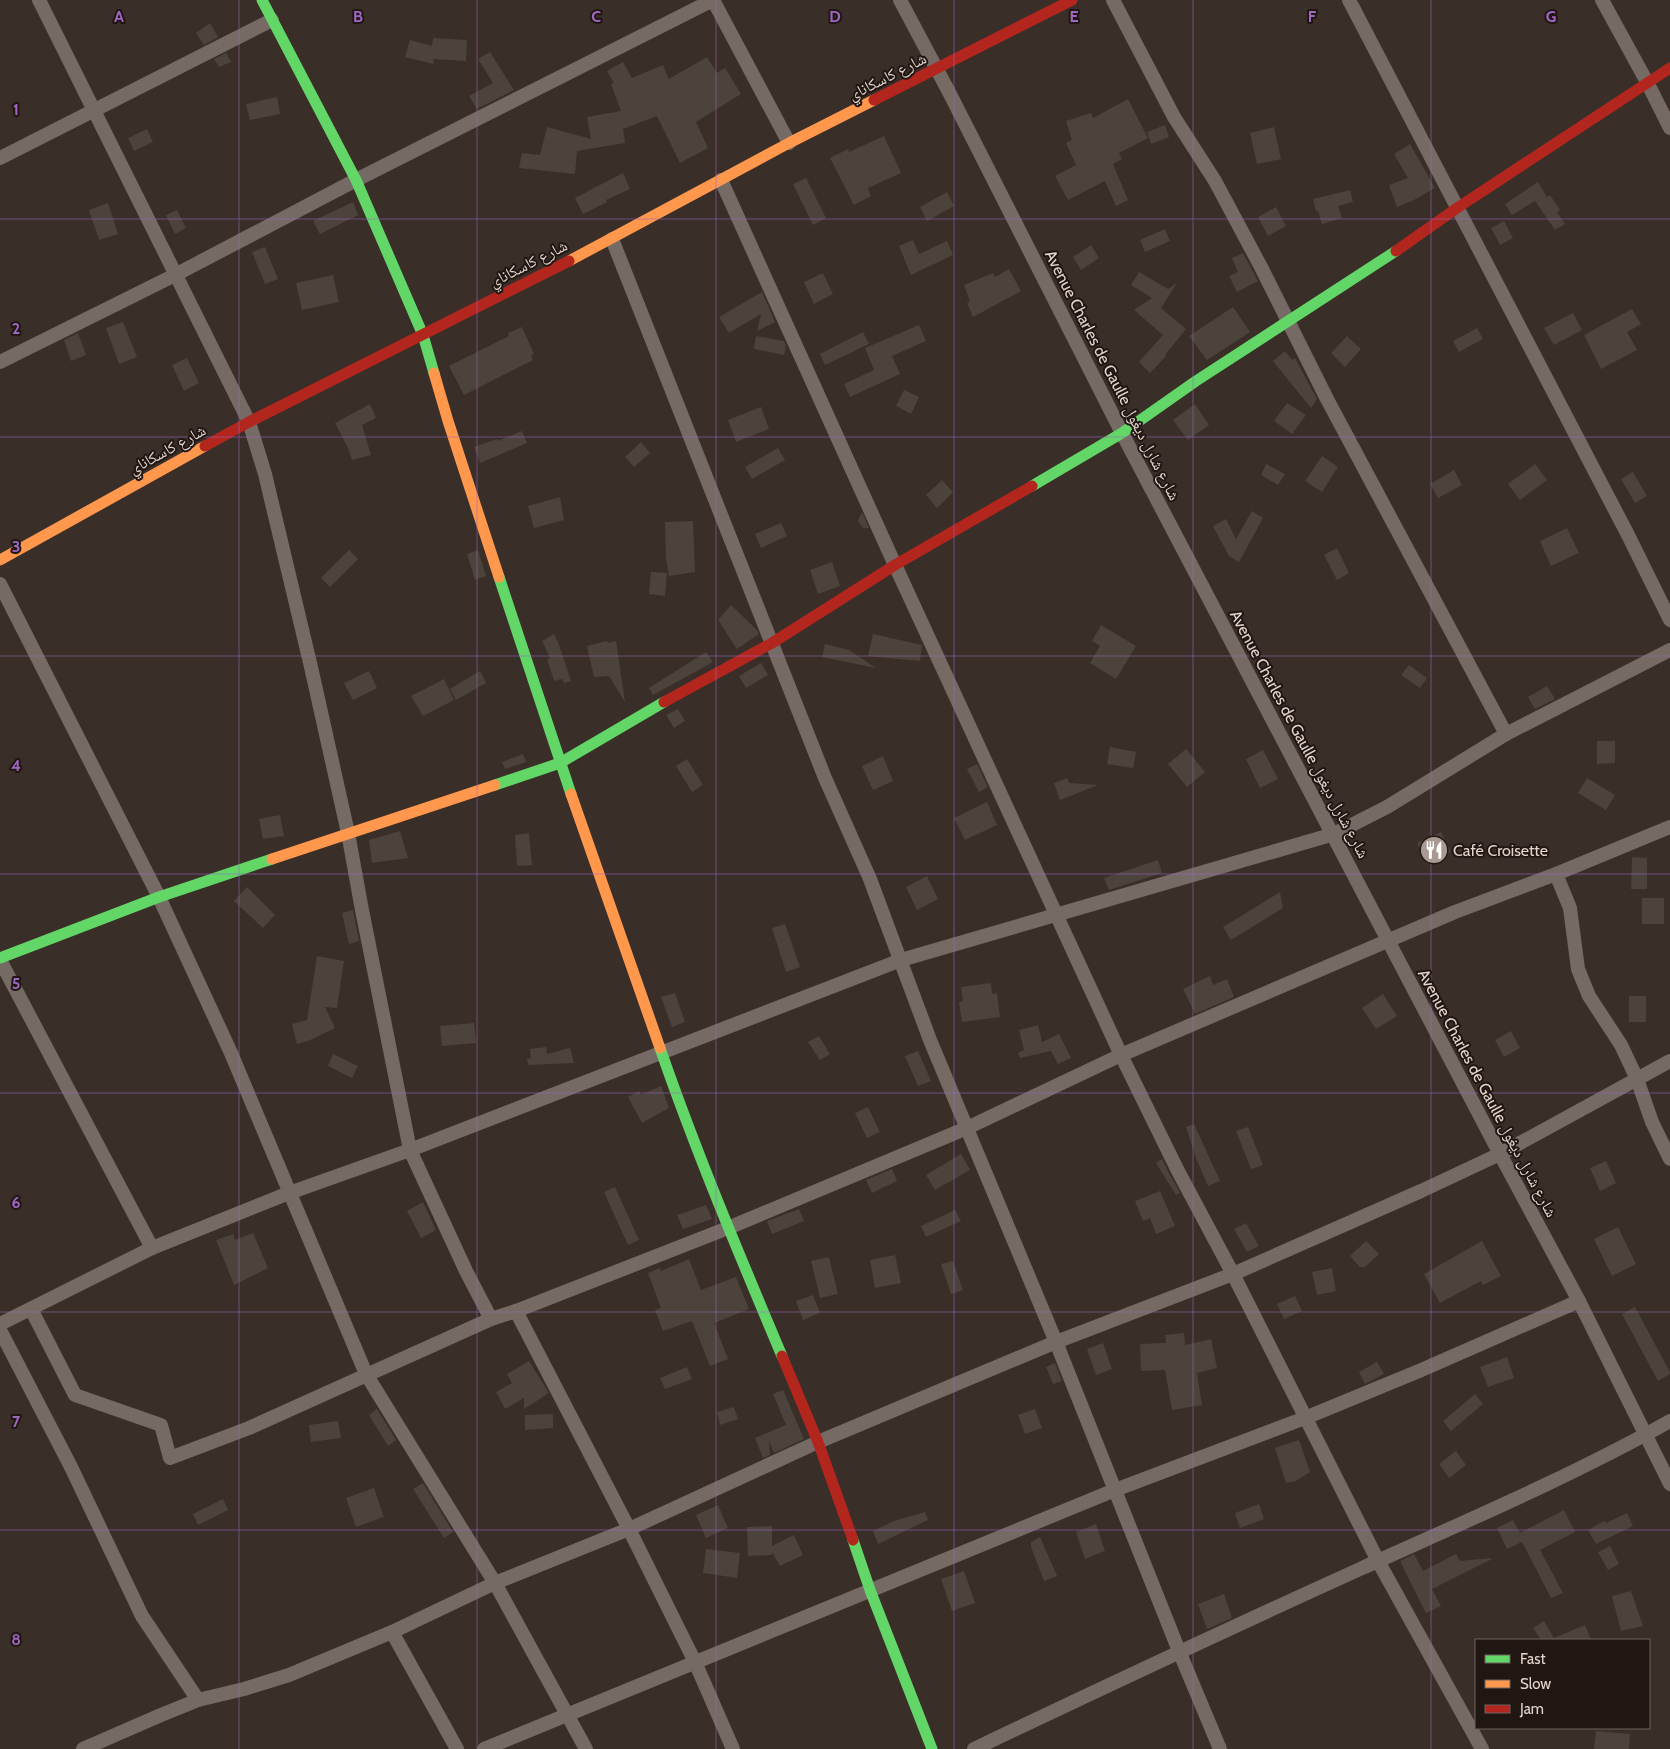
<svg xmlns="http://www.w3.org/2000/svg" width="1670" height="1749" viewBox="0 0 1670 1749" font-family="Cabin,'Noto Naskh Arabic',sans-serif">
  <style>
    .building { fill: #4c433c }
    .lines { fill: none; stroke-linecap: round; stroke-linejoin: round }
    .street { stroke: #766a65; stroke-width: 14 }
    .fast { stroke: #63d668; stroke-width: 11 }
    .slow { stroke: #ff974d; stroke-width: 11 }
    .jam { stroke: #b3261e; stroke-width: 11 }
    .grid { fill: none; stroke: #9f67c4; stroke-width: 1; stroke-opacity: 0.55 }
    .labels { text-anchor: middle; stroke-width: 4; stroke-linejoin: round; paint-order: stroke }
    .street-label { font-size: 16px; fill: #e3d4cd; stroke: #211712 }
    .poi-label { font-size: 16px; fill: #e3d4cd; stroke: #211712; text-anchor: start }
    .grid-label { font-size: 16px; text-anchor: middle; font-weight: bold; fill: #9f67c4; stroke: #211712; stroke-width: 4; stroke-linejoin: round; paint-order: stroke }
  </style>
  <rect width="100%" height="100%" fill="#3a2e28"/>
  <!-- building -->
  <g class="building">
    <path d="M210 23 218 37 204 45 196 33Z"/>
    <path d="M433 38 467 40 466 61 433 59 434 64 405 57 410 40 432 46Z"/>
    <path d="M490 52 514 90 477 109 469 96 493 83 478 59Z"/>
    <path d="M226 53 231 62 219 67 214 59Z"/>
    <path d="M707 57 717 73 725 68 741 94 696 122 708 148 680 163 657 116 623 129 625 143 577 151 575 174 519 168 522 153 540 155 547 127 591 139 587 117 621 111 611 84 614 83 607 71 623 62 632 78 663 65 669 79Z"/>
    <path d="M277 97 280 114 250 120 246 104Z"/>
    <path d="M1128 99 1148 138 1119 153 1122 159 1113 164 1128 200 1116 206 1105 181 1068 200 1055 176 1076 165 1066 143 1072 140 1066 121 1091 113 1093 118Z"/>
    <path d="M1165 125 1169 137 1151 144 1147 132Z"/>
    <path d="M1274 127 1281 159 1257 164 1250 133Z"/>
    <path d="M147 129 153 142 134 151 128 138Z"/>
    <path d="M884 136 901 173 868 188 871 196 854 205 830 158 848 149 849 152Z"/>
    <path d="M1410 144 1435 188 1414 200 1397 207 1389 185 1408 178 1394 154Z"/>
    <path d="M623 173 630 189 606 200 607 202 583 214 575 198Z"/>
    <path d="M806 178 826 218 813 225 793 184Z"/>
    <path d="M1538 182 1547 197 1550 195 1560 210 1557 212 1565 224 1555 230 1535 201 1512 215 1505 204Z"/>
    <path d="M1350 190 1353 202 1338 206 1342 218 1322 224 1318 211H1316L1313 199Z"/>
    <path d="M947 192 954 206 927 221 920 207Z"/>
    <path d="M353 202 358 215 320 234 313 221Z"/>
    <path d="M108 203 118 234 99 240 89 210Z"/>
    <path d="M1276 207 1286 226 1268 236 1258 217Z"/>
    <path d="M177 210 186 228 175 234 166 215Z"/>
    <path d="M1504 221 1513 238 1500 245 1491 228Z"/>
    <path d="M1165 229 1170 241 1145 252 1140 240Z"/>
    <path d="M913 240 919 254 947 241 953 255 911 275 899 246Z"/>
    <path d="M1091 245 1099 258 1081 270 1073 257Z"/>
    <path d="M265 247 278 279 265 284 252 252Z"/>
    <path d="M1243 253 1258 281 1237 292 1229 276 1238 272 1232 258Z"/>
    <path d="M1009 269 1021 291 973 317 967 303 970 301 964 285 993 273 995 277Z"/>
    <path d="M1139 272 1168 289 1177 283 1161 308 1186 329 1165 355 1166 356 1150 373 1139 362 1163 335 1134 310 1152 298 1131 285Z"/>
    <path d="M823 273 833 294 814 304 804 282Z"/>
    <path d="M333 275 339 302 302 310 296 283Z"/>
    <path d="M762 292 775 322 757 331 761 314 729 333 719 317Z"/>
    <path d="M1233 307 1250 332 1207 360 1189 336Z"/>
    <path d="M1632 309 1641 324 1627 332 1637 350 1601 369 1584 335Z"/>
    <path d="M1573 313 1582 330 1554 345 1544 328Z"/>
    <path d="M123 322 137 357 119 364 106 328Z"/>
    <path d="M919 325 926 341 892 356 900 374 850 397 844 384 874 370 865 348Z"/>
    <path d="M522 327 534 354 531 355 533 360 464 395 449 366 509 336 508 333Z"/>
    <path d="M1477 328 1483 339 1459 352 1453 341Z"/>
    <path d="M863 332 869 344 825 365 820 354Z"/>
    <path d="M78 333 86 355 71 361 64 340Z"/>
    <path d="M756 336 784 341 786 346 784 355 754 349Z"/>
    <path d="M1347 336 1361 349 1345 367 1331 353Z"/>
    <path d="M1285 351 1292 360 1295 358 1317 399 1311 408 1273 361Z"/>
    <path d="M187 358 199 383 184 391 172 365Z"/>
    <path d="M904 390 919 397 911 414 896 406Z"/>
    <path d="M1287 403 1306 415 1292 434 1274 421Z"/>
    <path d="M370 404 376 418 362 425 371 455 352 460 348 448 335 423Z"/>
    <path d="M1195 404 1209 425 1188 440 1173 420Z"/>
    <path d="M761 407 769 429 736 442 728 420Z"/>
    <path d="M522 431 527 443 480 463 474 447 497 439 498 441Z"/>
    <path d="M641 442 650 453 634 467 625 457Z"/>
    <path d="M778 448 785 460 752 479 745 467Z"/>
    <path d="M1322 456 1338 467 1322 492 1305 481Z"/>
    <path d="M1266 464 1285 474 1278 485 1261 475Z"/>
    <path d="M1535 464 1547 480 1520 500 1508 484Z"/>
    <path d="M1454 470 1462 485 1438 498 1430 484Z"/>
    <path d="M1633 472 1647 496 1635 503 1621 479Z"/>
    <path d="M942 480 953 492 937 508 926 495Z"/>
    <path d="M560 497 564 520 534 528 528 506Z"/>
    <path d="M1252 511 1263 518 1239 562 1229 556 1213 526 1226 519 1236 539Z"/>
    <path d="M862 512 869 528H863L858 521Z"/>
    <path d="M693 521 695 572 669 576 666 559 665 522Z"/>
    <path d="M781 523 787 536 761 548 755 534Z"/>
    <path d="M1567 528 1579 553 1551 566 1540 541Z"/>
    <path d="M1337 548 1349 573 1337 580 1324 555Z"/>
    <path d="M349 550 358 559 330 587 321 578Z"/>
    <path d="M478 550 486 576 475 580 467 554Z"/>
    <path d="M832 562 840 586 818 594 810 570Z"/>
    <path d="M651 572 667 573 665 596 649 594Z"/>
    <path d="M731 605 757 630 759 634 737 649 718 620Z"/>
    <path d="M1101 625 1136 646 1116 679 1090 663 1100 646 1092 641Z"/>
    <path d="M554 634 558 642 571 681 564 683 562 679 554 681 547 659 550 658 542 641Z"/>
    <path d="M873 634 922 645 920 661 868 656Z"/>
    <path d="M607 641 608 643 616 641 625 702 609 676 594 677 587 646Z"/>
    <path d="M825 644 849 650 876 668 822 657Z"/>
    <path d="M706 652 713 662 653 695 649 688Z"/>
    <path d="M761 663 768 675 746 688 739 676Z"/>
    <path d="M1409 665 1427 678 1420 688 1401 675Z"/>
    <path d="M369 671 377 688 353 700 344 683Z"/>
    <path d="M480 671 486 683 456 700 450 689Z"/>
    <path d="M444 679 454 700 423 716 411 696Z"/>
    <path d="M1547 686 1555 699 1535 709 1528 697Z"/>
    <path d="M678 709 685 721 674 728 666 715Z"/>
    <path d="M1597 741H1615V763L1597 764Z"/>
    <path d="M1110 747 1136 752 1133 768 1107 764Z"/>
    <path d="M1186 749 1205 772 1187 787 1168 764Z"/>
    <path d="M1263 750 1278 779 1260 788 1246 759Z"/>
    <path d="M523 754 526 762 505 769 502 762Z"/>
    <path d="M883 756 893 781 873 790 862 766Z"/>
    <path d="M687 759 703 785 692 792 676 766Z"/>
    <path d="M977 764 988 787 979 792 967 769Z"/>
    <path d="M1067 778 1069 783 1098 785 1060 800 1054 783Z"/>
    <path d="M1587 778 1615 795 1606 810 1578 793Z"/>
    <path d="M987 802 997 825 965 840 954 818Z"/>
    <path d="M280 815 284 836 263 839 259 819Z"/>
    <path d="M400 831 408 858 372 863 369 840Z"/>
    <path d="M1441 832 1451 852 1427 864 1417 843Z"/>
    <path d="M529 833 532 865 517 866 515 835Z"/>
    <path d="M1632 857 1647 858V889H1631Z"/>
    <path d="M1158 860 1162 873 1109 890 1104 878Z"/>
    <path d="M927 876 938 899 917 910 906 887Z"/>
    <path d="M247 887 275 915 263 928 234 901Z"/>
    <path d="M1280 892 1283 908 1231 940 1223 927Z"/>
    <rect x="1642" y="898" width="22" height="26"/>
    <path d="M353 910 359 941 349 944 342 913Z"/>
    <path d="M785 924 800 967 786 972 772 928Z"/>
    <path d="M317 956 344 961 337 1008 325 1007 335 1028 308 1041 297 1044 292 1024 307 1020Z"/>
    <path d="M1210 976 1213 985 1227 979 1234 997 1195 1014 1183 989Z"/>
    <path d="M991 983 992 994 997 993 1000 1017 962 1022 959 1002 963 1001 961 987Z"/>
    <path d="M675 993 685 1022 672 1027 661 997Z"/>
    <path d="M1383 994 1397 1016 1376 1029 1362 1008Z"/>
    <rect x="1629" y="996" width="17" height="26"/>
    <path d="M474 1023 476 1043 442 1046 440 1026Z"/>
    <path d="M1038 1025 1042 1042 1059 1034 1071 1058 1058 1064 1051 1051 1020 1058 1018 1053 1024 1050 1019 1030Z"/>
    <path d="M1511 1031 1520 1048 1504 1057 1495 1040Z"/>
    <path d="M819 1036 830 1054 820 1060 808 1042Z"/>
    <path d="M546 1047 547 1054 570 1048 574 1063 528 1065 527 1059 531 1058 530 1049Z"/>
    <path d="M918 1051 931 1081 918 1086 905 1056Z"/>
    <path d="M333 1054 358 1066 352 1078 328 1066Z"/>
    <path d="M661 1086 669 1108 642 1123 628 1097 639 1091 641 1095Z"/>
    <path d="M868 1107 880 1132 867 1138 855 1113Z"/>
    <path d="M1194 1124 1220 1181 1208 1186 1196 1158 1186 1127Z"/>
    <path d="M1248 1127 1263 1165 1251 1169 1236 1131Z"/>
    <path d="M961 1154 970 1170 935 1190 926 1175Z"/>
    <path d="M1162 1159 1170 1175 1180 1193 1176 1195 1156 1163Z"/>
    <path d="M1606 1161 1616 1183 1600 1191 1590 1168Z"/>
    <path d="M892 1169 897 1181 872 1193 866 1180Z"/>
    <path d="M615 1187 639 1240 628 1245 604 1192Z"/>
    <path d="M1160 1191 1175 1226 1156 1234 1150 1218 1143 1221 1135 1201Z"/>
    <path d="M423 1202 436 1230 421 1238 407 1211Z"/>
    <path d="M706 1205 712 1219 683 1229 677 1215Z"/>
    <path d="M799 1209 804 1221 772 1234 767 1221Z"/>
    <path d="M955 1210 961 1221 926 1237 921 1226Z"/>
    <path d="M1246 1223 1259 1246 1247 1252 1234 1229Z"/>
    <path d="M1618 1227 1636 1264 1612 1276 1594 1239Z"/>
    <path d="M253 1233 268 1268 234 1285 216 1240 233 1234 235 1240Z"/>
    <path d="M1366 1241 1379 1254 1365 1267H1360L1350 1256Z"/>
    <path d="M1482 1241 1501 1276 1483 1285 1481 1281 1440 1303 1424 1274Z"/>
    <path d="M895 1255 901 1283 875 1288 870 1260Z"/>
    <path d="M829 1257 838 1294 820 1298 811 1261Z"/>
    <path d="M689 1259 701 1290 736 1277 749 1309 714 1323 728 1359 710 1366 692 1321 663 1331 655 1310 661 1308 648 1273 660 1268 661 1271Z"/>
    <path d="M953 1261 963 1290 951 1294 941 1264Z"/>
    <path d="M1332 1268 1336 1291 1317 1295 1312 1272Z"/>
    <path d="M813 1295 820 1313 803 1320 796 1301Z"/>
    <path d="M1295 1296 1302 1311 1284 1319 1277 1304Z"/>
    <path d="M1635 1307 1670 1372V1374L1658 1381 1622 1314Z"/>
    <path d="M1184 1333 1185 1345 1211 1339 1217 1368 1197 1373 1202 1405 1172 1410 1165 1370 1141 1371 1140 1344 1166 1343 1165 1335Z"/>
    <path d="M1103 1343 1112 1369 1096 1375 1087 1349Z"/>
    <path d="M1507 1357 1514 1378 1488 1387 1480 1367Z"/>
    <path d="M529 1361 549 1393 524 1409V1398L505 1409 496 1392 512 1383 507 1374Z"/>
    <path d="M1377 1362 1384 1374 1365 1384 1359 1372Z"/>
    <path d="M1055 1363 1062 1381 1053 1384 1046 1367Z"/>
    <path d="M687 1367 692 1379 665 1389 660 1378Z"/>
    <path d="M783 1390 804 1439 774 1453 769 1441 770 1455 763 1458 755 1438 786 1425 773 1394Z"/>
    <path d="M1475 1394 1483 1404 1451 1431 1443 1421Z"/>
    <path d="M734 1407 738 1419 720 1425 717 1412Z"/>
    <path d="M377 1409 396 1440 388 1446 369 1415Z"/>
    <path d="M1035 1409 1042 1428 1025 1434 1018 1415Z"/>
    <path d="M553 1414V1428L525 1430V1415Z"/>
    <path d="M338 1421 341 1438 311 1442 309 1425Z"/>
    <path d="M1299 1440 1310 1472 1296 1481 1286 1483 1275 1448Z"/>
    <path d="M1456 1451 1466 1465 1449 1478 1439 1464Z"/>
    <path d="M423 1483 453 1532 444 1538 413 1489Z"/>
    <path d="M374 1488 384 1517 356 1527 346 1498Z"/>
    <path d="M223 1499 228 1510 198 1525 193 1514Z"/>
    <path d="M1259 1504 1264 1519 1240 1528 1235 1513Z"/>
    <path d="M718 1505 728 1528 706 1538 696 1515Z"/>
    <path d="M1564 1510 1575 1532 1540 1550 1563 1593 1551 1598 1522 1542 1507 1549 1497 1528 1513 1520 1520 1533Z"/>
    <path d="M925 1512 928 1520 878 1544 873 1531 894 1521Z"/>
    <path d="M1627 1513 1633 1526 1596 1544 1588 1530 1604 1521 1606 1523Z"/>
    <path d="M1096 1524 1105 1551 1085 1559 1076 1532Z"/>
    <path d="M772 1526V1546L794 1535 803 1555 780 1566 772 1552V1555L748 1556 747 1527Z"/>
    <path d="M1040 1537 1057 1576 1044 1581 1031 1547V1542Z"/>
    <path d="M1610 1546 1619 1564 1608 1570 1598 1552Z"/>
    <path d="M706 1549 740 1553 737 1578 703 1573Z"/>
    <path d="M1414 1554 1423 1571 1456 1554 1460 1561 1491 1558 1492 1559 1432 1589 1441 1606 1426 1613 1400 1561Z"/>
    <path d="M964 1571 975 1603 952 1611 941 1579Z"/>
    <path d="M1631 1591 1643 1626 1621 1631 1612 1596Z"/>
    <path d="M1224 1594 1232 1618 1207 1629 1198 1604Z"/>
    <path d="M1544 1621 1554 1638 1585 1625 1591 1640H1541L1533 1628Z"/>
    <path d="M1596 1731 1630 1734 1629 1749H1594Z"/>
  </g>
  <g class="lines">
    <!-- street -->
    <g class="street">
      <path d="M39 0 249 422 265 474 311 667 348 833 362 910 410 1150 466 1271 491 1319"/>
      <path d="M713 0 789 143"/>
      <path d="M900 0 950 94 1122 433 1500 1154 1579 1301 1670 1484"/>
      <path d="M1113 0 1174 117 1215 181 1261 267 1327 399 1506 734"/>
      <path d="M1349 0 1628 535 1670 620"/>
      <path d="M1602 0 1647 82 1670 128"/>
      <path d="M0 158 272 20"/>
      <path d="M721 180 895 565 1121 1055 1178 1171 1233 1274 1378 1561 1482 1749"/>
      <path d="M612 239 825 778 870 879 930 1040 1056 1342 1179 1651 1220 1749"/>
      <path d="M0 362 175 275 356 180 713 0"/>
      <path d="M0 584 159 897 231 1053 366 1374 495 1583 586 1749"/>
      <path d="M1556 874 1570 908 1578 969 1589 996 1621 1045 1637 1079 1652 1122 1670 1159"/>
      <path d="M0 960 152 1248"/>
      <path d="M31 1309 75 1395 161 1425 170 1458 249 1428 491 1319 516 1311 728 1228 967 1128 1121 1055 1455 912 1556 874 1670 827"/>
      <path d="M516 1311 629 1529 695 1662 733 1749"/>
      <path d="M0 1324 152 1248 289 1193 410 1150 901 960 1334 834 1387 807 1506 734 1670 650"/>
      <path d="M0 1330 71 1467 142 1616 198 1700"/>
      <path d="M392 1632 457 1749"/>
      <path d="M83 1749 161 1715 198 1700 244 1689 289 1675 392 1632 495 1583 629 1529 818 1442 1056 1342 1233 1274 1421 1191 1500 1154 1670 1061"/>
      <path d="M484 1749 1115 1490 1305 1418 1419 1371 1579 1301"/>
      <path d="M974 1749C1102 1688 1230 1628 1360 1569 1464 1522 1570 1477 1670 1421"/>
    </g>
    <!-- fast -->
    <g class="fast">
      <path d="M262 0 356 180 423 335 434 373"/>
      <path d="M1032 486 1122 433 1196 381 1396 251"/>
      <path d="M499 577 571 794"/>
      <path d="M495 785 560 763 664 702"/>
      <path d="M0 958 159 897 272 859"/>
      <path d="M660 1048C696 1152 739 1254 782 1356"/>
      <path d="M853 1540 870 1590 932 1749"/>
    </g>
    <!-- slow -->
    <g class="slow">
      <path d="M569 261 789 143 874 100"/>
      <path d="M434 373 448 421 499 577"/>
      <path d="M0 560 205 446"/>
      <path d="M571 794 660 1048"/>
      <path d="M272 859 495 785"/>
    </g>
    <!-- jam -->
    <g class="jam">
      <path d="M874 100 1072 0"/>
      <path d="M1396 251 1457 208 1670 68"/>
      <path d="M205 446 249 422 569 261"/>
      <path d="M664 702 772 643 895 565 1032 486"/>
      <path d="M782 1356 818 1442 853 1540"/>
    </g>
  </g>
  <!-- grid -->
  <path class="grid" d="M239 0V1749M477 0V1749M716 0V1749M954 0V1749M1193 0V1749M1431 0V1749M0 219H1670M0 437H1670M0 656H1670M0 874H1670M0 1093H1670M0 1312H1670M0 1530H1670"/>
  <!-- icons -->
  <defs>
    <symbol id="restaurant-disc" viewBox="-11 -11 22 22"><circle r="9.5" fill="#a89a93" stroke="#211712"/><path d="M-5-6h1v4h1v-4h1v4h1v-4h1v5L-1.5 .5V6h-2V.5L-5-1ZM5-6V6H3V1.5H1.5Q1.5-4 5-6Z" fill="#fff"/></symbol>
  </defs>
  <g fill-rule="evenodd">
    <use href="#restaurant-disc" x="1418" y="834" width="32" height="32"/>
  </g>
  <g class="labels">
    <!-- street labels -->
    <g class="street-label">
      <text transform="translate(887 76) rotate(-27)" y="6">شارع كاسكاناي</text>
      <text transform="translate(528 263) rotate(-27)" y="6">شارع كاسكاناي</text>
      <text transform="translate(1113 375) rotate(63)" y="6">Avenue Charles de Gaulle شارع شارل ديغول</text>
      <text transform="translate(167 449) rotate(-29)" y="6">شارع كاسكاناي</text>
      <text transform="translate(1300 734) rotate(62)" y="6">Avenue Charles de Gaulle شارع شارل ديغول</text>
      <text transform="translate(1488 1093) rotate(62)" y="6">Avenue Charles de Gaulle شارع شارل ديغول</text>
    </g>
    <!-- poi labels -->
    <g class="poi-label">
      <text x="1453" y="856">Café Croisette</text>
    </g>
  </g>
  <g class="grid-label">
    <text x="119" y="22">A</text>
    <text x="358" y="22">B</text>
    <text x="596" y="22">C</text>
    <text x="835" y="22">D</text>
    <text x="1074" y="22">E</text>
    <text x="1312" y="22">F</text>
    <text x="1551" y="22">G</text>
    <text x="16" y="115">1</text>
    <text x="16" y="334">2</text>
    <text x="16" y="552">3</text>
    <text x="16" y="771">4</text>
    <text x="16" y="989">5</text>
    <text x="16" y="1208">6</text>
    <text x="16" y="1427">7</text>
    <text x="16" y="1645">8</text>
  </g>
  <!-- legend -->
  <rect x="1475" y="1639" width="175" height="90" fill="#211712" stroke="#6f635d"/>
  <rect x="1485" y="1655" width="25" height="8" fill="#63d668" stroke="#6f635d"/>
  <text x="1520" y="1664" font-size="15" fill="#e3d4cd">Fast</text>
  <rect x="1485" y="1680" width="25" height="8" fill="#ff974d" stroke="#6f635d"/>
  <text x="1520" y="1689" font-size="15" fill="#e3d4cd">Slow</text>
  <rect x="1485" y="1705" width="25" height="8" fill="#b3261e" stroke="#6f635d"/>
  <text x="1520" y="1714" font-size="15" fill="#e3d4cd">Jam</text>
</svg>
